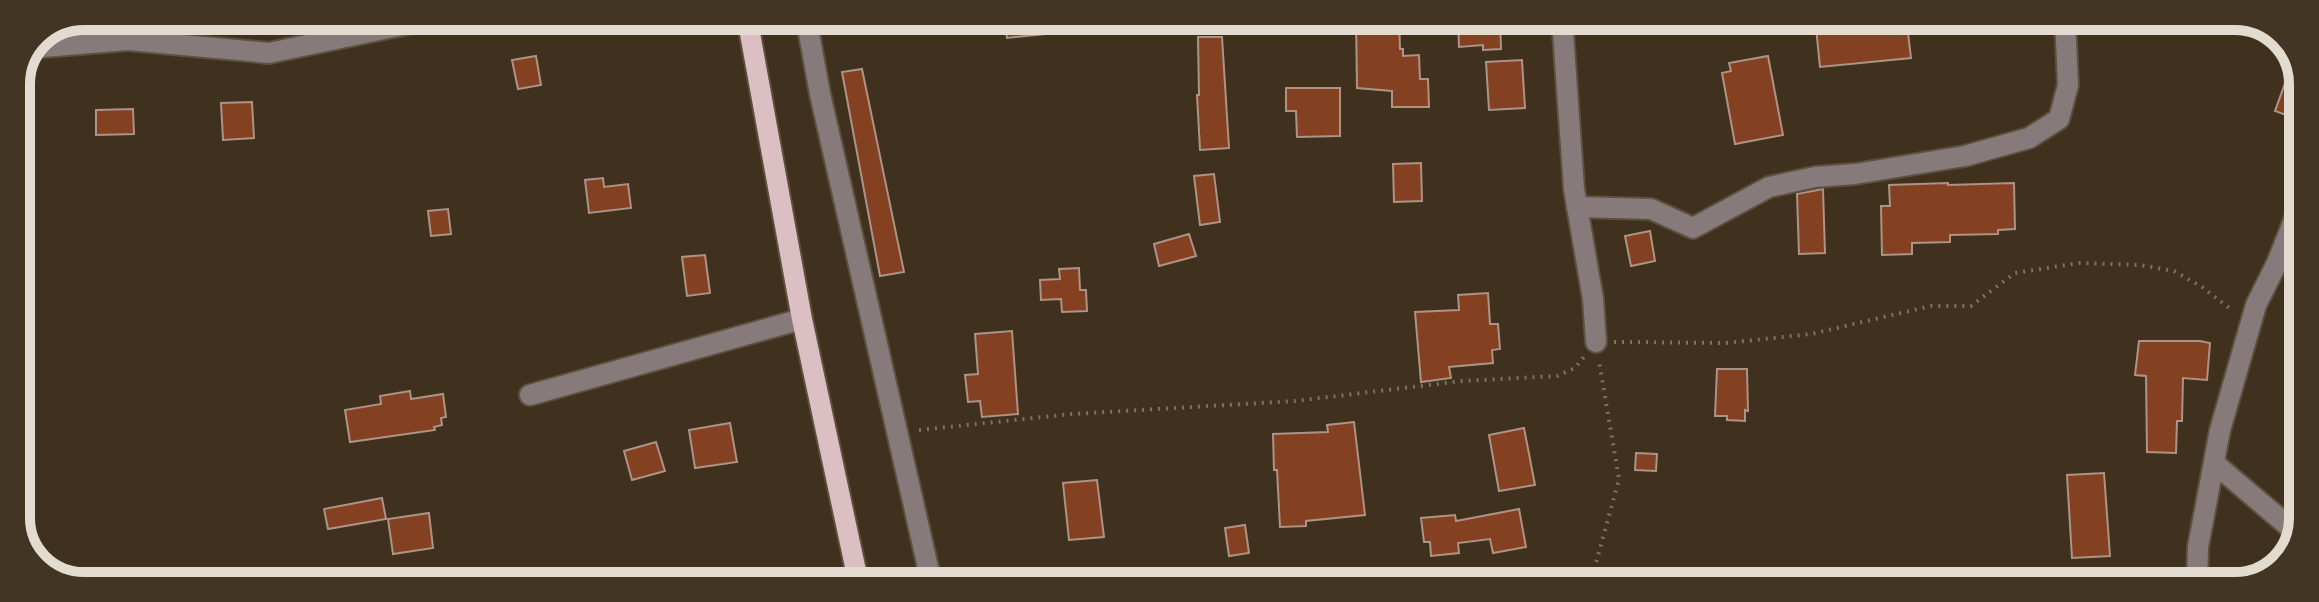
<svg xmlns="http://www.w3.org/2000/svg" width="2319" height="602" viewBox="0 0 2319 602" font-family="'Source Sans 3',sans-serif">
  <style>
    .building { fill: #844121; stroke: #ad9287; stroke-width: 2 }
    .lines { fill: none; stroke-linecap: round; stroke-linejoin: round }
    .minor-casing { stroke: #5d503e; stroke-width: 24 }
    .major-casing { stroke: #5d503e; stroke-width: 24 }
    .path { stroke: #7d7161; stroke-width: 4; stroke-dasharray: 2 6; stroke-linecap: butt }
    .minor { stroke: #877a7b; stroke-width: 20 }
    .major { stroke: #dbbfc2; stroke-width: 20 }
    .rim { fill: none; stroke: #e4dbd0; stroke-width: 10 }
  </style>
  <rect width="100%" height="100%" fill="#3f311e"/>
  <!-- building -->
  <g class="building">
    <path d="M1004 17H1043L1045 34 1007 38Z"/>
    <path d="M1356 17H1399L1400 49H1403V56L1419 55 1420 79H1428L1429 107H1392V91L1357 88Z"/>
    <path d="M1458 17H1500L1501 49 1483 50V45L1459 47Z"/>
    <path d="M1815 18H1900L1901 34 1908 33 1911 58 1820 67Z"/>
    <path d="M1198 37H1222L1229 148 1200 150 1197 95H1199Z"/>
    <path d="M536 56 541 85 518 89 512 60Z"/>
    <path d="M1768 56 1783 135 1735 144 1722 73 1731 71 1729 63Z"/>
    <path d="M2294 58 2303 79V121L2275 111Z"/>
    <path d="M1522 60 1525 108 1489 110 1486 62Z"/>
    <path d="M862 69 904 272 880 276 842 72Z"/>
    <path d="M1286 88H1340V136L1297 137 1296 111H1286Z"/>
    <path d="M252 102 254 138 223 140 221 103Z"/>
    <path d="M133 109 134 134 96 135V110Z"/>
    <path d="M1421 163 1422 201 1394 202 1393 164Z"/>
    <path d="M1214 174 1220 222 1200 225 1194 176Z"/>
    <path d="M603 178 604 187 628 184 631 208 589 213 585 180Z"/>
    <path d="M1948 183V185L2014 183 2015 229 1998 230V234L1950 235V242L1912 243V254L1882 255 1881 206H1890L1889 185Z"/>
    <path d="M1823 189 1825 253 1799 254 1797 194Z"/>
    <path d="M448 209 451 234 431 236 428 211Z"/>
    <path d="M1650 231 1655 261 1631 266 1625 236Z"/>
    <path d="M1189 234 1196 256 1159 266 1154 244Z"/>
    <path d="M705 255 710 293 687 296 682 257Z"/>
    <path d="M1079 268 1080 290H1086L1087 311 1062 312 1061 299 1041 300 1040 280 1060 279 1059 269Z"/>
    <path d="M1488 293 1490 324H1498L1500 349 1492 350 1493 363 1449 367 1451 378 1421 382 1415 312 1459 310 1458 295Z"/>
    <path d="M1012 331 1018 414 982 417 980 401 968 402 965 375 978 374 975 334Z"/>
    <path d="M2139 341H2200L2210 343 2207 380 2183 378 2182 421H2177L2176 453 2147 452 2146 376 2135 375Z"/>
    <path d="M1717 369H1747L1748 411 1745 410V421L1727 420V416H1715Z"/>
    <path d="M410 391 411 399 443 394 446 417 441 418 442 425 434 427 435 430 350 442 345 410 381 404 380 396Z"/>
    <path d="M1354 422 1365 515 1306 521V526L1280 527 1277 470H1274L1273 434 1328 432 1327 425Z"/>
    <path d="M730 423 737 462 695 468 689 430Z"/>
    <path d="M1524 428 1535 485 1499 491 1489 435Z"/>
    <path d="M656 442 665 471 632 480 624 451Z"/>
    <path d="M1636 453 1657 454 1656 471 1635 470Z"/>
    <path d="M2104 473 2110 556 2072 558 2067 475Z"/>
    <path d="M1097 480 1104 537 1069 540 1063 483Z"/>
    <path d="M382 498 386 519 328 529 324 509Z"/>
    <path d="M1519 509 1526 547 1493 553 1490 539 1458 543 1459 553 1431 556 1430 542H1424L1421 518 1455 515 1456 521Z"/>
    <path d="M429 513 433 548 393 554 388 519Z"/>
    <path d="M1245 525 1249 553 1229 556 1225 528Z"/>
  </g>
  <g class="lines">
    <defs>
      <g id="minor">
        <path d="M806 17 820 94 932 585"/>
        <path d="M1562 18 1574 189 1593 299 1596 342"/>
        <path d="M31 48 128 40 269 53 446 16"/>
        <path d="M1577 207 1651 209 1693 228 1769 187 1815 177 1855 174 1965 156 2029 138 2059 119 2068 85 2065 18"/>
        <path d="M530 395 802 319"/>
        <path d="M2214 463 2300 536"/>
        <path d="M2197 586 2198 547 2220 430 2256 305 2277 263 2302 200"/>
      </g>
      <path id="major" d="M747 17 802 319 859 585"/>
    </defs>
    <!-- minor casing -->
    <use href="#minor" class="minor-casing"/>
    <!-- major casing -->
    <use href="#major" class="major-casing"/>
    <!-- path -->
    <g class="path">
      <path d="M1614 342 1726 343 1811 334 1931 306H1971L2015 273 2079 263 2140 265 2174 271 2202 287 2233 311"/>
      <path d="M919 430 1072 414 1295 401 1462 381 1557 376 1575 368 1584 357"/>
      <path d="M1590 585 1619 479 1599 361"/>
    </g>
    <!-- minor -->
    <use href="#minor" class="minor"/>
    <!-- major -->
    <use href="#major" class="major"/>
  </g>
  <!-- crop -->
  <path d="M0 0H2319V602H0ZM84 30H2235A54 54 0 0 1 2289 84V518A54 54 0 0 1 2235 572H84A54 54 0 0 1 30 518V84A54 54 0 0 1 84 30Z" fill="#433524" fill-rule="evenodd"/>
  <path class="rim" d="M84 30H2235A54 54 0 0 1 2289 84V518A54 54 0 0 1 2235 572H84A54 54 0 0 1 30 518V84A54 54 0 0 1 84 30Z"/>
</svg>
